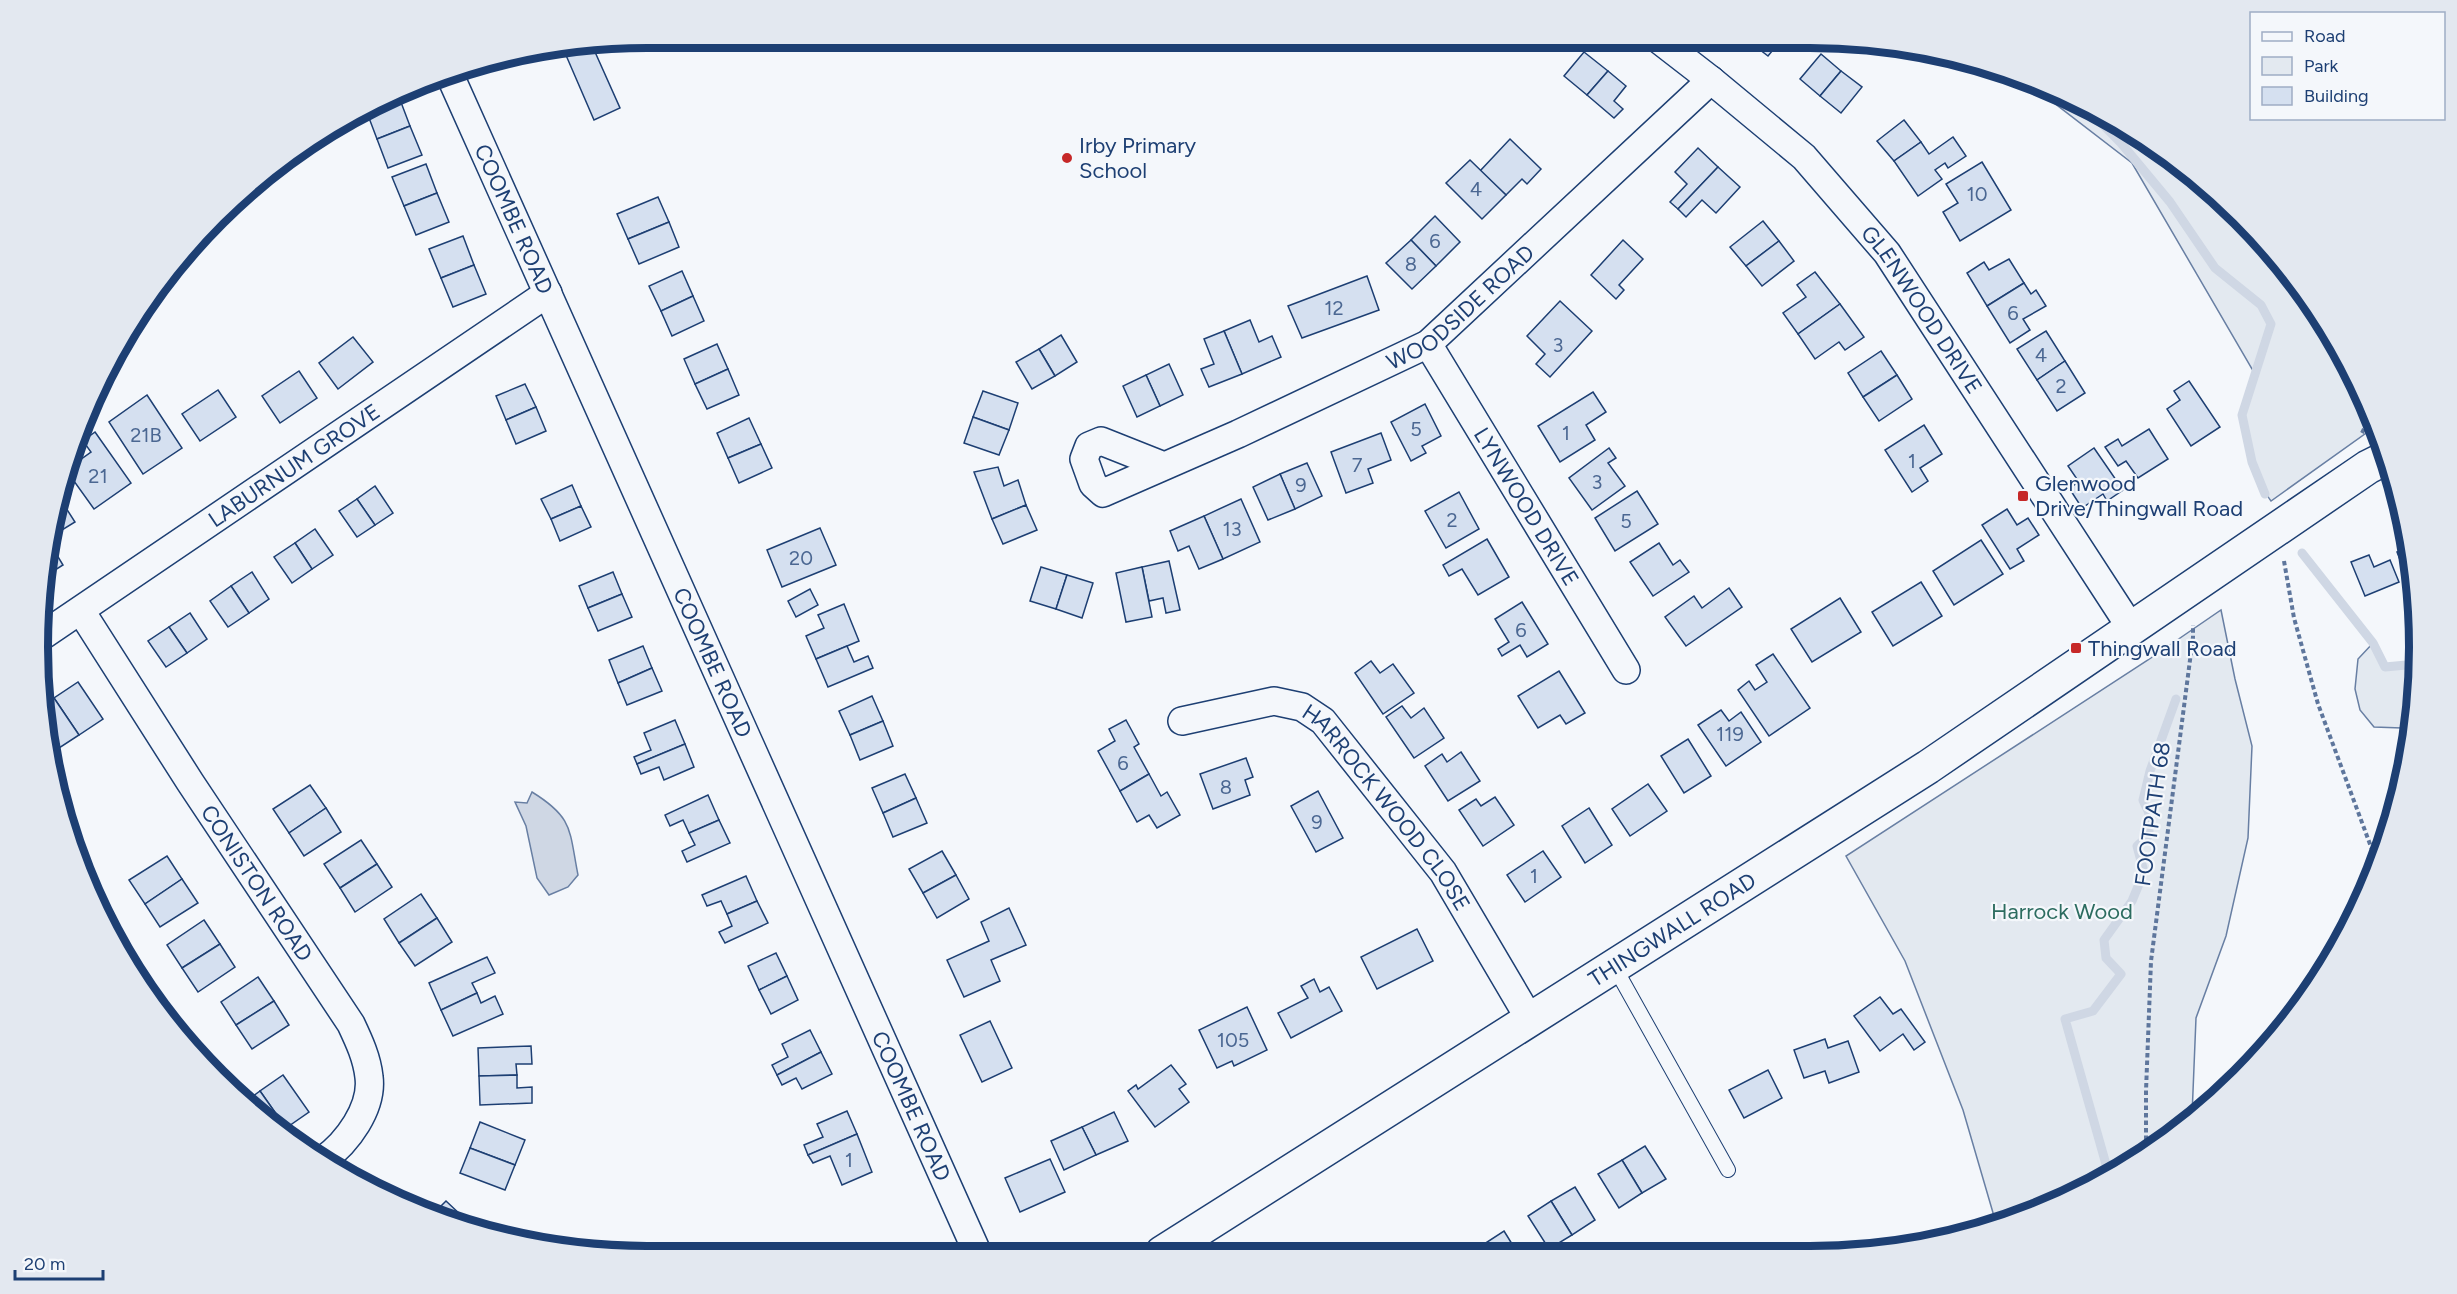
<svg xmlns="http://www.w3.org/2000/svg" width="2457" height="1294" viewBox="0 0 2457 1294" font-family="Figtree,sans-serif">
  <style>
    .green { fill: #e3e9f0; stroke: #687fa3; stroke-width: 1.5 }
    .water { fill: #cfd7e4; stroke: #687fa3; stroke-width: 1.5 }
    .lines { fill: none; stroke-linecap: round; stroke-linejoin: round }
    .stream { stroke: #cfd7e4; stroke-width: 9 }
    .building { fill: #d5e0f0; stroke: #1d3f73; stroke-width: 1.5 }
    .service-casing { stroke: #1d3f73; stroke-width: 16 }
    .minor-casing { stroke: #1d3f73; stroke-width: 30 }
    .tertiary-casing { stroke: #1d3f73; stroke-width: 36 }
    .path { stroke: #5e769c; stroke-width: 4; stroke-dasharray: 4.5 3; stroke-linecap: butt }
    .service { stroke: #f4f7fb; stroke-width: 14 }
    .minor { stroke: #f4f7fb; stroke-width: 27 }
    .tertiary { stroke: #f4f7fb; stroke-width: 33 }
    .poi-dot { fill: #c62828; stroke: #f4f7fb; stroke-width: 2 }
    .labels { text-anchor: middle; stroke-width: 4.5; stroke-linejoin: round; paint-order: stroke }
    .number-label { font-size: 20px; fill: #4b6792 }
    .poi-label { font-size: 22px; fill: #1d3f73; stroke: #f4f7fb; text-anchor: start }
    .street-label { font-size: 22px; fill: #1d3f73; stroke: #f4f7fb }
    .park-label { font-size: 22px; fill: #2c6c60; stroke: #f4f7fb }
    .rim { fill: none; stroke: #1d3f73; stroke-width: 8 }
  </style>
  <rect width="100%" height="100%" fill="#f4f7fb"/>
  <!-- green -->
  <g class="green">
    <path d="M2023 79 2080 101 2181 164 2268 245 2338 343 2376 426 2271 501C2260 487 2242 434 2242 415 2243 402 2251 386 2255 374L2132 163Z"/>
    <path d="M2221 610 2235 679 2252 746 2248 838 2226 936 2196 1018 2192 1116 2149 1154 2043 1210 1996 1223 1963 1110 1905 961 1846 856 2148 660Z"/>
    <path d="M2373 643 2385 666 2417 664 2418 687 2413 720 2402 728 2374 727 2360 710 2355 689 2358 659Z"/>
  </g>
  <!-- water -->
  <path class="water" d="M532 792C574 818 569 830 578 875L568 887 549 895 537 878 526 826 515 802 527 803Z"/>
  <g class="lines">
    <!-- stream -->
    <g class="stream">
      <path d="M2080 101 2121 143 2170 202 2215 268 2261 305 2271 324 2242 415 2252 462 2265 494"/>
      <path d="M2302 553 2373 643 2385 667 2417 664"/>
      <path d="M2109 1175 2065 1019 2093 1011 2121 974 2106 958 2104 940 2132 901 2144 872 2137 846 2149 835V813L2143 800 2150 771 2176 699"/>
    </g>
  </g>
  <!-- building -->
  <g class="building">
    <path d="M1746 39H1782L1768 56Z"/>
    <path d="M591 43 620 108 594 120 562 46Z"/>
    <path d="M1584 52 1608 71 1587 95 1564 76Z"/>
    <path d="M1821 54 1841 71 1820 96 1800 79Z"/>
    <path d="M1608 71 1626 86 1614 101 1623 109 1614 118 1587 95Z"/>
    <path d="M1841 71 1862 87 1841 113 1820 96Z"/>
    <path d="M399 97 410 126 377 139 366 110Z"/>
    <path d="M1904 120 1921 142 1894 161 1877 141Z"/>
    <path d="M410 126 422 155 388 168 377 139Z"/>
    <path d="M1953 137 1966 156 1948 168 1945 163 1935 170 1942 179 1918 196 1894 161 1921 142 1929 154Z"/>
    <path d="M1510 139 1541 169 1527 184 1522 179 1506 195 1480 171Z"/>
    <path d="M1698 148 1718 167 1678 209 1670 202 1687 184 1675 172Z"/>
    <path d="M1470 160 1506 195 1482 219 1446 183Z"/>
    <path d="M1982 162 2011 210 1960 241 1943 212 1958 203 1946 184Z"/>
    <path d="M426 164 437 193 404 206 392 177Z"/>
    <path d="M1718 167 1740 187 1716 213 1702 200 1686 217 1678 209Z"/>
    <path d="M437 193 449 222 416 235 404 206Z"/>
    <path d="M658 197 669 222 628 239 617 214Z"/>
    <path d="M1435 216 1460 242 1436 266 1411 240Z"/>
    <path d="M1763 221 1779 241 1746 266 1730 247Z"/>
    <path d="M669 222 679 247 639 264 628 239Z"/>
    <path d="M463 236 474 265 441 278 429 249Z"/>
    <path d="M1411 240 1436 266 1412 289 1386 263Z"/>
    <path d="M1623 240 1643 259 1619 285 1624 290 1616 299 1591 275Z"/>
    <path d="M1779 241 1794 261 1762 286 1746 266Z"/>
    <path d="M2009 259 2024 283 1987 306 1967 273 1984 262 1989 270Z"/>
    <path d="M474 265 486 294 453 307 441 278Z"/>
    <path d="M682 271 693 296 661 311 649 286Z"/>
    <path d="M1815 272 1840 304 1798 334 1783 313 1806 297 1797 285Z"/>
    <path d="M1367 276 1379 310 1302 338 1288 306Z"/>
    <path d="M2024 283 2031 294 2036 290 2046 306 2023 319 2030 330 2010 343 1987 306Z"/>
    <path d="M693 296 704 321 672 336 661 311Z"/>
    <path d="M1560 301 1592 331 1550 377 1536 364 1545 354 1527 336Z"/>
    <path d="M1840 304 1864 337 1845 350 1839 342 1815 359 1798 334Z"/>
    <path d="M1250 320 1259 342 1272 336 1281 357 1242 374 1224 331Z"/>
    <path d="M1224 331 1242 374 1209 387 1201 369 1214 364 1204 339Z"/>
    <path d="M2046 331 2065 361 2037 380 2017 349Z"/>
    <path d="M1061 335 1077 362 1055 376 1039 349Z"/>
    <path d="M353 337 373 362 338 389 319 363Z"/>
    <path d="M717 344 728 369 695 384 684 359Z"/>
    <path d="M1039 349 1055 376 1032 389 1016 362Z"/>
    <path d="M1881 351 1897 375 1863 397 1848 373Z"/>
    <path d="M2065 361 2085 393 2057 411 2037 380Z"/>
    <path d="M1169 364 1183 395 1160 406 1146 375Z"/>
    <path d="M728 369 739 395 707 409 695 384Z"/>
    <path d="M299 371 317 398 280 423 262 396Z"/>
    <path d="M1146 375 1160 406 1137 417 1123 386Z"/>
    <path d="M1897 375 1912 399 1879 421 1863 397Z"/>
    <path d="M2189 381 2220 427 2191 446 2167 409 2180 400 2174 391Z"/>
    <path d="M525 384 536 407 506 420 496 396Z"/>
    <path d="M218 390 236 417 200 441 182 414Z"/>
    <path d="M983 391 1018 403 1009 430 973 417Z"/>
    <path d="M1593 392 1606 412 1586 425 1595 440 1560 462 1538 426Z"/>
    <path d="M147 395 182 448 143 474 109 422Z"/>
    <path d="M1425 404 1441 436 1422 446 1426 453 1411 461 1391 422Z"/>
    <path d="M536 407 546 431 516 444 506 420Z"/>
    <path d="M973 417 1009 430 999 455 964 443Z"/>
    <path d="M749 418 761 444 728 458 717 433Z"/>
    <path d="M1924 425 1942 454 1920 468 1928 481 1912 492 1885 450Z"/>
    <path d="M2149 429 2168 459 2138 478 2126 461 2118 466 2105 447 2118 439 2122 446Z"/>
    <path d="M95 432 131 483 94 509 66 470 91 452 83 441Z"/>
    <path d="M1381 433 1391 460 1368 469 1373 483 1346 493 1331 452Z"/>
    <path d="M761 444 772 468 739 483 728 458Z"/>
    <path d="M1609 448 1616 458 1608 463 1625 486 1592 510 1569 478Z"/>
    <path d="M2094 448 2123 490 2107 501 2103 494 2082 508 2069 488 2079 482 2068 466Z"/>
    <path d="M1307 463 1322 496 1295 509 1280 474Z"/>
    <path d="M998 467 1004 486 1018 480 1026 505 992 519 974 472Z"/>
    <path d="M1280 474 1295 509 1268 520 1253 487Z"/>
    <path d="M572 485 581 506 551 519 541 499Z"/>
    <path d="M375 486 393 513 375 525 357 499Z"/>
    <path d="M1637 491 1658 524 1615 551 1595 518Z"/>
    <path d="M1459 492 1479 529 1446 548 1425 511Z"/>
    <path d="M57 494 75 522 62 530 54 517Z"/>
    <path d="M357 499 375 525 357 537 339 511Z"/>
    <path d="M1241 499 1260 542 1223 559 1204 516Z"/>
    <path d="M1026 505 1037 530 1003 544 992 519Z"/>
    <path d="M581 506 591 527 560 541 551 519Z"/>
    <path d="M2007 509 2017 525 2028 518 2039 535 2017 549 2024 561 2010 569 1982 525Z"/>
    <path d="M1204 516 1223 559 1199 569 1189 546 1178 551 1170 531Z"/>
    <path d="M820 528 836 565 782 587 767 550Z"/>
    <path d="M315 529 333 555 312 569 295 543Z"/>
    <path d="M1487 539 1509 577 1478 595 1462 569 1449 576 1443 565Z"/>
    <path d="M1981 540 2003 574 1954 605 1933 571Z"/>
    <path d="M49 542 63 565 44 577Z"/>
    <path d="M295 543 312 569 292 583 274 557Z"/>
    <path d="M1659 543 1673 565 1680 560 1689 572 1653 596 1630 562Z"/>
    <path d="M2409 548 2414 568 2415 587 2411 588 2397 552Z"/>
    <path d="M2369 555 2374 567 2390 560 2399 582 2365 596 2351 562Z"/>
    <path d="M1169 561 1180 610 1166 613 1163 598 1149 601 1142 567Z"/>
    <path d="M1041 567 1067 575 1056 609 1030 601Z"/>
    <path d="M1142 567 1152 617 1126 622 1116 573Z"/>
    <path d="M252 572 269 599 249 613 231 586Z"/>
    <path d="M613 572 622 594 588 608 579 586Z"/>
    <path d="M1067 575 1093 583 1082 618 1056 609Z"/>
    <path d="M1921 582 1942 616 1893 646 1872 612Z"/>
    <path d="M231 586 249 613 228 627 210 601Z"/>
    <path d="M1729 588 1742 607 1686 646 1665 617 1694 596 1702 608Z"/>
    <path d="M810 589 818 605 796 617 788 601Z"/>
    <path d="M622 594 632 617 598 631 588 608Z"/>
    <path d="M1840 598 1861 632 1812 662 1791 629Z"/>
    <path d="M1522 602 1548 644 1527 657 1520 645 1502 656 1498 649 1509 642 1495 619Z"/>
    <path d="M844 604 859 641 816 659 806 636 824 628 818 615Z"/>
    <path d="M190 613 207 639 187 653 169 627Z"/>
    <path d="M169 627 187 653 166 667 148 641Z"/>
    <path d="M643 646 652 668 618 683 609 660Z"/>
    <path d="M847 646 854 662 868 656 873 668 828 687 816 659Z"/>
    <path d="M1773 654 1810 708 1769 736 1738 690 1749 681 1755 690 1767 682 1756 665Z"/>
    <path d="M1371 661 1380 673 1393 664 1414 693 1383 714 1355 673Z"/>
    <path d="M652 668 662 691 627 705 618 683Z"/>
    <path d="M1559 671 1585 713 1566 724 1560 715 1538 728 1518 696Z"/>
    <path d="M78 682 103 719 79 735 54 698Z"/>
    <path d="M872 696 883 721 850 735 839 711Z"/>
    <path d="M54 698 79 735 56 750 47 738 42 706Z"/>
    <path d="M1402 706 1411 718 1424 708 1444 738 1414 758 1386 717Z"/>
    <path d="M1721 710 1729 721 1741 712 1761 742 1726 766 1698 725Z"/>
    <path d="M675 720 685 744 637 764 634 757 651 750 644 733Z"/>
    <path d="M1126 720 1139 744 1134 747 1149 774 1120 791 1098 751 1115 741 1109 729Z"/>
    <path d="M883 721 893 746 860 760 850 735Z"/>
    <path d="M1688 739 1711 776 1684 793 1661 756Z"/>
    <path d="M685 744 694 767 664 780 659 767 641 774 637 764Z"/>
    <path d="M1461 752 1480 781 1448 801 1425 766 1442 754 1447 762Z"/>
    <path d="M1246 758 1253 777 1245 780 1250 795 1213 809 1200 774Z"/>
    <path d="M905 774 916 798 883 813 872 788Z"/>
    <path d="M1149 774 1161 796 1167 792 1180 815 1157 828 1149 815 1137 822 1120 791Z"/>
    <path d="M1648 784 1667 811 1630 836 1612 809Z"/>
    <path d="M310 785 326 808 289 833 273 809Z"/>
    <path d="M1318 791 1343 838 1316 852 1291 806Z"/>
    <path d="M708 795 719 820 689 833 683 820 670 826 665 815Z"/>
    <path d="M1495 797 1514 825 1483 846 1459 810 1476 799 1481 806Z"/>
    <path d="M916 798 927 823 893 837 883 813Z"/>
    <path d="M326 808 341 832 304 856 289 833Z"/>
    <path d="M1589 808 1612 845 1585 863 1562 826Z"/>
    <path d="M719 820 730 843 687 862 682 851 695 845 689 833Z"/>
    <path d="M361 840 377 864 340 888 324 864Z"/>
    <path d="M942 851 956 875 923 893 909 869Z"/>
    <path d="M1543 851 1561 877 1525 902 1507 875Z"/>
    <path d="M167 856 182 879 145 904 129 880Z"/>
    <path d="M377 864 392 887 355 912 340 888Z"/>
    <path d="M956 875 969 899 937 918 923 893Z"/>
    <path d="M746 876 757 901 727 914 721 901 707 906 702 895Z"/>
    <path d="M182 879 198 903 160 927 145 904Z"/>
    <path d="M421 894 437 918 399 943 384 919Z"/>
    <path d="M757 901 768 923 725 943 719 932 732 926 727 914Z"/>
    <path d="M1009 908 1026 945 991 960 1000 981 964 997 947 960 989 941 981 922Z"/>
    <path d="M437 918 452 942 415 966 399 943Z"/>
    <path d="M204 920 220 944 182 968 167 945Z"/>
    <path d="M1417 929 1433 961 1377 989 1361 957Z"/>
    <path d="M220 944 235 967 198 992 182 968Z"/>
    <path d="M776 953 787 976 759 990 748 966Z"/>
    <path d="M487 957 495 973 472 983 477 993 441 1010 429 983Z"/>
    <path d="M787 976 798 1000 771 1014 759 990Z"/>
    <path d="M258 977 274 1001 236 1025 221 1002Z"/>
    <path d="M1314 979 1320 992 1329 987 1342 1011 1291 1038 1278 1013 1308 998 1301 986Z"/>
    <path d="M477 993 481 1003 495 996 503 1014 453 1036 441 1010Z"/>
    <path d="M1880 997 1893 1014 1901 1009 1925 1042 1914 1050 1903 1034 1880 1051 1854 1016Z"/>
    <path d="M274 1001 289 1025 252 1049 236 1025Z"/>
    <path d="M1247 1007 1267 1050 1234 1066 1232 1061 1217 1068 1199 1030Z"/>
    <path d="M990 1021 1012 1068 982 1082 960 1035Z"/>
    <path d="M810 1030 821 1052 777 1075 772 1065 788 1057 782 1044Z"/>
    <path d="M1825 1039 1828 1048 1848 1041 1859 1072 1829 1083 1825 1071 1804 1078 1794 1050Z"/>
    <path d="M531 1046 532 1064H516L517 1075 479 1076 478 1048Z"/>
    <path d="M821 1052 832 1074 802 1089 796 1078 782 1085 777 1075Z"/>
    <path d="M1171 1065 1186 1084 1179 1089 1189 1102 1155 1127 1128 1091 1136 1085 1138 1089Z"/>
    <path d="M1768 1070 1782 1098 1744 1118 1729 1090Z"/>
    <path d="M283 1075 309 1112 286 1128 260 1091Z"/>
    <path d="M517 1075V1088L532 1087V1103L480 1105 479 1076Z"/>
    <path d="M260 1091 286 1128 279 1132 245 1102Z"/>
    <path d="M847 1111 857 1134 808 1155 804 1145 823 1137 817 1124Z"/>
    <path d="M1114 1112 1128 1141 1096 1155 1082 1127Z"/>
    <path d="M480 1122 525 1140 515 1165 470 1148Z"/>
    <path d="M1082 1127 1096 1155 1064 1170 1051 1141Z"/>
    <path d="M857 1134 872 1172 842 1185 830 1156 813 1163 808 1155Z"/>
    <path d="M1645 1146 1666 1179 1642 1193 1622 1160Z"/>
    <path d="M470 1148 515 1165 505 1190 460 1173Z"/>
    <path d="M1050 1159 1065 1192 1020 1212 1005 1178Z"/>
    <path d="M1622 1160 1642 1193 1619 1208 1598 1174Z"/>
    <path d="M1575 1187 1595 1220 1572 1235 1551 1201Z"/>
    <path d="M446 1201 479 1232 433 1214Z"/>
    <path d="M1551 1201 1572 1235 1549 1249 1528 1216Z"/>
    <path d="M1504 1231 1517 1252H1485L1481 1246Z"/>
    <path d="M1481 1246 1485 1252 1470 1253Z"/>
    <path d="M912 1248 917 1254H903Z"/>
  </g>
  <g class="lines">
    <defs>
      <path id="service" d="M1614 966 1728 1170"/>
      <g id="minor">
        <path id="s1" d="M1658 39 1711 80 1804 157 1887 253 2131 628"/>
        <path id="s2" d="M448 71 978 1254"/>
        <path id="s3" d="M1428 344 1626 670"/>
        <path id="s4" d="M1164 466 1101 441 1089 446 1084 459 1093 484 1103 493 1238 434 1428 344 1711 80"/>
        <path id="s5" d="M81 611 190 782 351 1024C359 1041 367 1058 369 1077 373 1108 347 1143 323 1160"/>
        <path id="s6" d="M39 638 548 293"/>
        <path id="s7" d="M1182 721 1274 701 1302 707 1323 721 1443 872 1529 1018"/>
      </g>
      <g id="tertiary">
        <path id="s8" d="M1162 1253 1928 767 2368 467 2388 457"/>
      </g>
    </defs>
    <!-- service casing -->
    <use href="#service" class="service-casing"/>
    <!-- minor casing -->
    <use href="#minor" class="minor-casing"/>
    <!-- tertiary casing -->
    <use href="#tertiary" class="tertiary-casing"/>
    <!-- path -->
    <g class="path">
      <path d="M2362 433 2371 415"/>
      <path d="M2284 561 2294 618 2318 704 2377 863"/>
      <path d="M2146 1155V1091L2151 961 2193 637V625"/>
    </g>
    <!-- service -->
    <use href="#service" class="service"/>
    <!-- minor -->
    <use href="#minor" class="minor"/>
    <!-- tertiary -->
    <use href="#tertiary" class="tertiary"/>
  </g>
  <!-- markers -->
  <g class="poi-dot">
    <circle cx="1067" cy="158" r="6"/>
    <rect x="2017" y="490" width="12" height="12" rx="3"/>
    <rect x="2070" y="642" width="12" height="12" rx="3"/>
  </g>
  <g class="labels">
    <!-- number labels -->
    <g class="number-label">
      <text x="1476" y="196">4</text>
      <text x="1977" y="201">10</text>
      <text x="1435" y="248">6</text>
      <text x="1411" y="271">8</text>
      <text x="1334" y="315">12</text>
      <text x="2013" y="320">6</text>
      <text x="1558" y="352">3</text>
      <text x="2041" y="362">4</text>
      <text x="2061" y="393">2</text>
      <text x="1416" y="436">5</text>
      <text x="1566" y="440">1</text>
      <text x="146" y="442">21B</text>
      <text x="1912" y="468">1</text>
      <text x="1357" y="472">7</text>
      <text x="98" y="483">21</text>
      <text x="1597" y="489">3</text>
      <text x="1301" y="492">9</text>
      <text x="1452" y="527">2</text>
      <text x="1626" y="528">5</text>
      <text x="1232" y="536">13</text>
      <text x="801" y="565">20</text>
      <text x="1521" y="637">6</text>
      <text x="1730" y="741">119</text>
      <text x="1123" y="770">6</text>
      <text x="1226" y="794">8</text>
      <text x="1317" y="829">9</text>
      <text x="1534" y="883">1</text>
      <text x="1233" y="1047">105</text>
      <text x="849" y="1167">1</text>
    </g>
    <!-- poi labels -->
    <g class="poi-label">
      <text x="1079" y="153">Irby Primary<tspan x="1079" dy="25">School</tspan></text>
      <text x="2035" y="491">Glenwood<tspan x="2035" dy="25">Drive/Thingwall Road</tspan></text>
      <text x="2088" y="656">Thingwall Road</text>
    </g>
    <!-- street labels -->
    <g class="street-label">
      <text dy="8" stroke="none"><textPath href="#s2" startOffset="162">COOMBE ROAD</textPath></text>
      <text dy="8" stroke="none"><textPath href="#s4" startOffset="540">WOODSIDE ROAD</textPath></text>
      <text dy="8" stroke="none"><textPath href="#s1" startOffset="381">GLENWOOD DRIVE</textPath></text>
      <text dy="8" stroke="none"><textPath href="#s6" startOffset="308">LABURNUM GROVE</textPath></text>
      <text dy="8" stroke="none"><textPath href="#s3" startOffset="190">LYNWOOD DRIVE</textPath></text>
      <text dy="8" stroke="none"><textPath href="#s2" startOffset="648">COOMBE ROAD</textPath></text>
      <text dy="8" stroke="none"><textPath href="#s7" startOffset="255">HARROCK WOOD CLOSE</textPath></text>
      <text transform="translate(2152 814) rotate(-82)" y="8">FOOTPATH 68</text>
      <text dy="8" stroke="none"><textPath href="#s5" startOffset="324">CONISTON ROAD</textPath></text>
      <text dy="8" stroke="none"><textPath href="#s8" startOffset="604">THINGWALL ROAD</textPath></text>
      <text dy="8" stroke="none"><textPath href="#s2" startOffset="1134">COOMBE ROAD</textPath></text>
    </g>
    <!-- park labels -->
    <g class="park-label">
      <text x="2062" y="919">Harrock Wood</text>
    </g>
  </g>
  <!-- crop -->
  <path d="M0 0H2457V1294H0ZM647 48H1810A599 599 0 0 1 2409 647V647A599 599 0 0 1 1810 1246H647A599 599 0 0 1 48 647V647A599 599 0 0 1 647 48Z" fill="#e3e8f0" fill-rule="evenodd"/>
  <path class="rim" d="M647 48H1810A599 599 0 0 1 2409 647V647A599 599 0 0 1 1810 1246H647A599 599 0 0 1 48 647V647A599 599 0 0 1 647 48Z"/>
  <!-- legend -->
  <rect x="2250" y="12" width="195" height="108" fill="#f4f7fb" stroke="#9eadc5" stroke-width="1.5"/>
  <rect x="2262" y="32" width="30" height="9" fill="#f4f7fb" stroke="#9eadc5" stroke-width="1.5"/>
  <text x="2304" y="42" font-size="18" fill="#1d3f73">Road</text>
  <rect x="2262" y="57" width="30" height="18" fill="#e3e9f0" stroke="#9eadc5" stroke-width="1.5"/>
  <text x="2304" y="72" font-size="18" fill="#1d3f73">Park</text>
  <rect x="2262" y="87" width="30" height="18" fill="#d5e0f0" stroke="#9eadc5" stroke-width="1.5"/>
  <text x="2304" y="102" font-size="18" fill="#1d3f73">Building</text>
  <!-- scale -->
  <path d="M15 1270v9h88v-9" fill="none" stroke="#1d3f73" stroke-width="3"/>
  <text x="24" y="1270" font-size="18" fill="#1d3f73" stroke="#f4f7fb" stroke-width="4.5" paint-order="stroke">20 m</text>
</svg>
